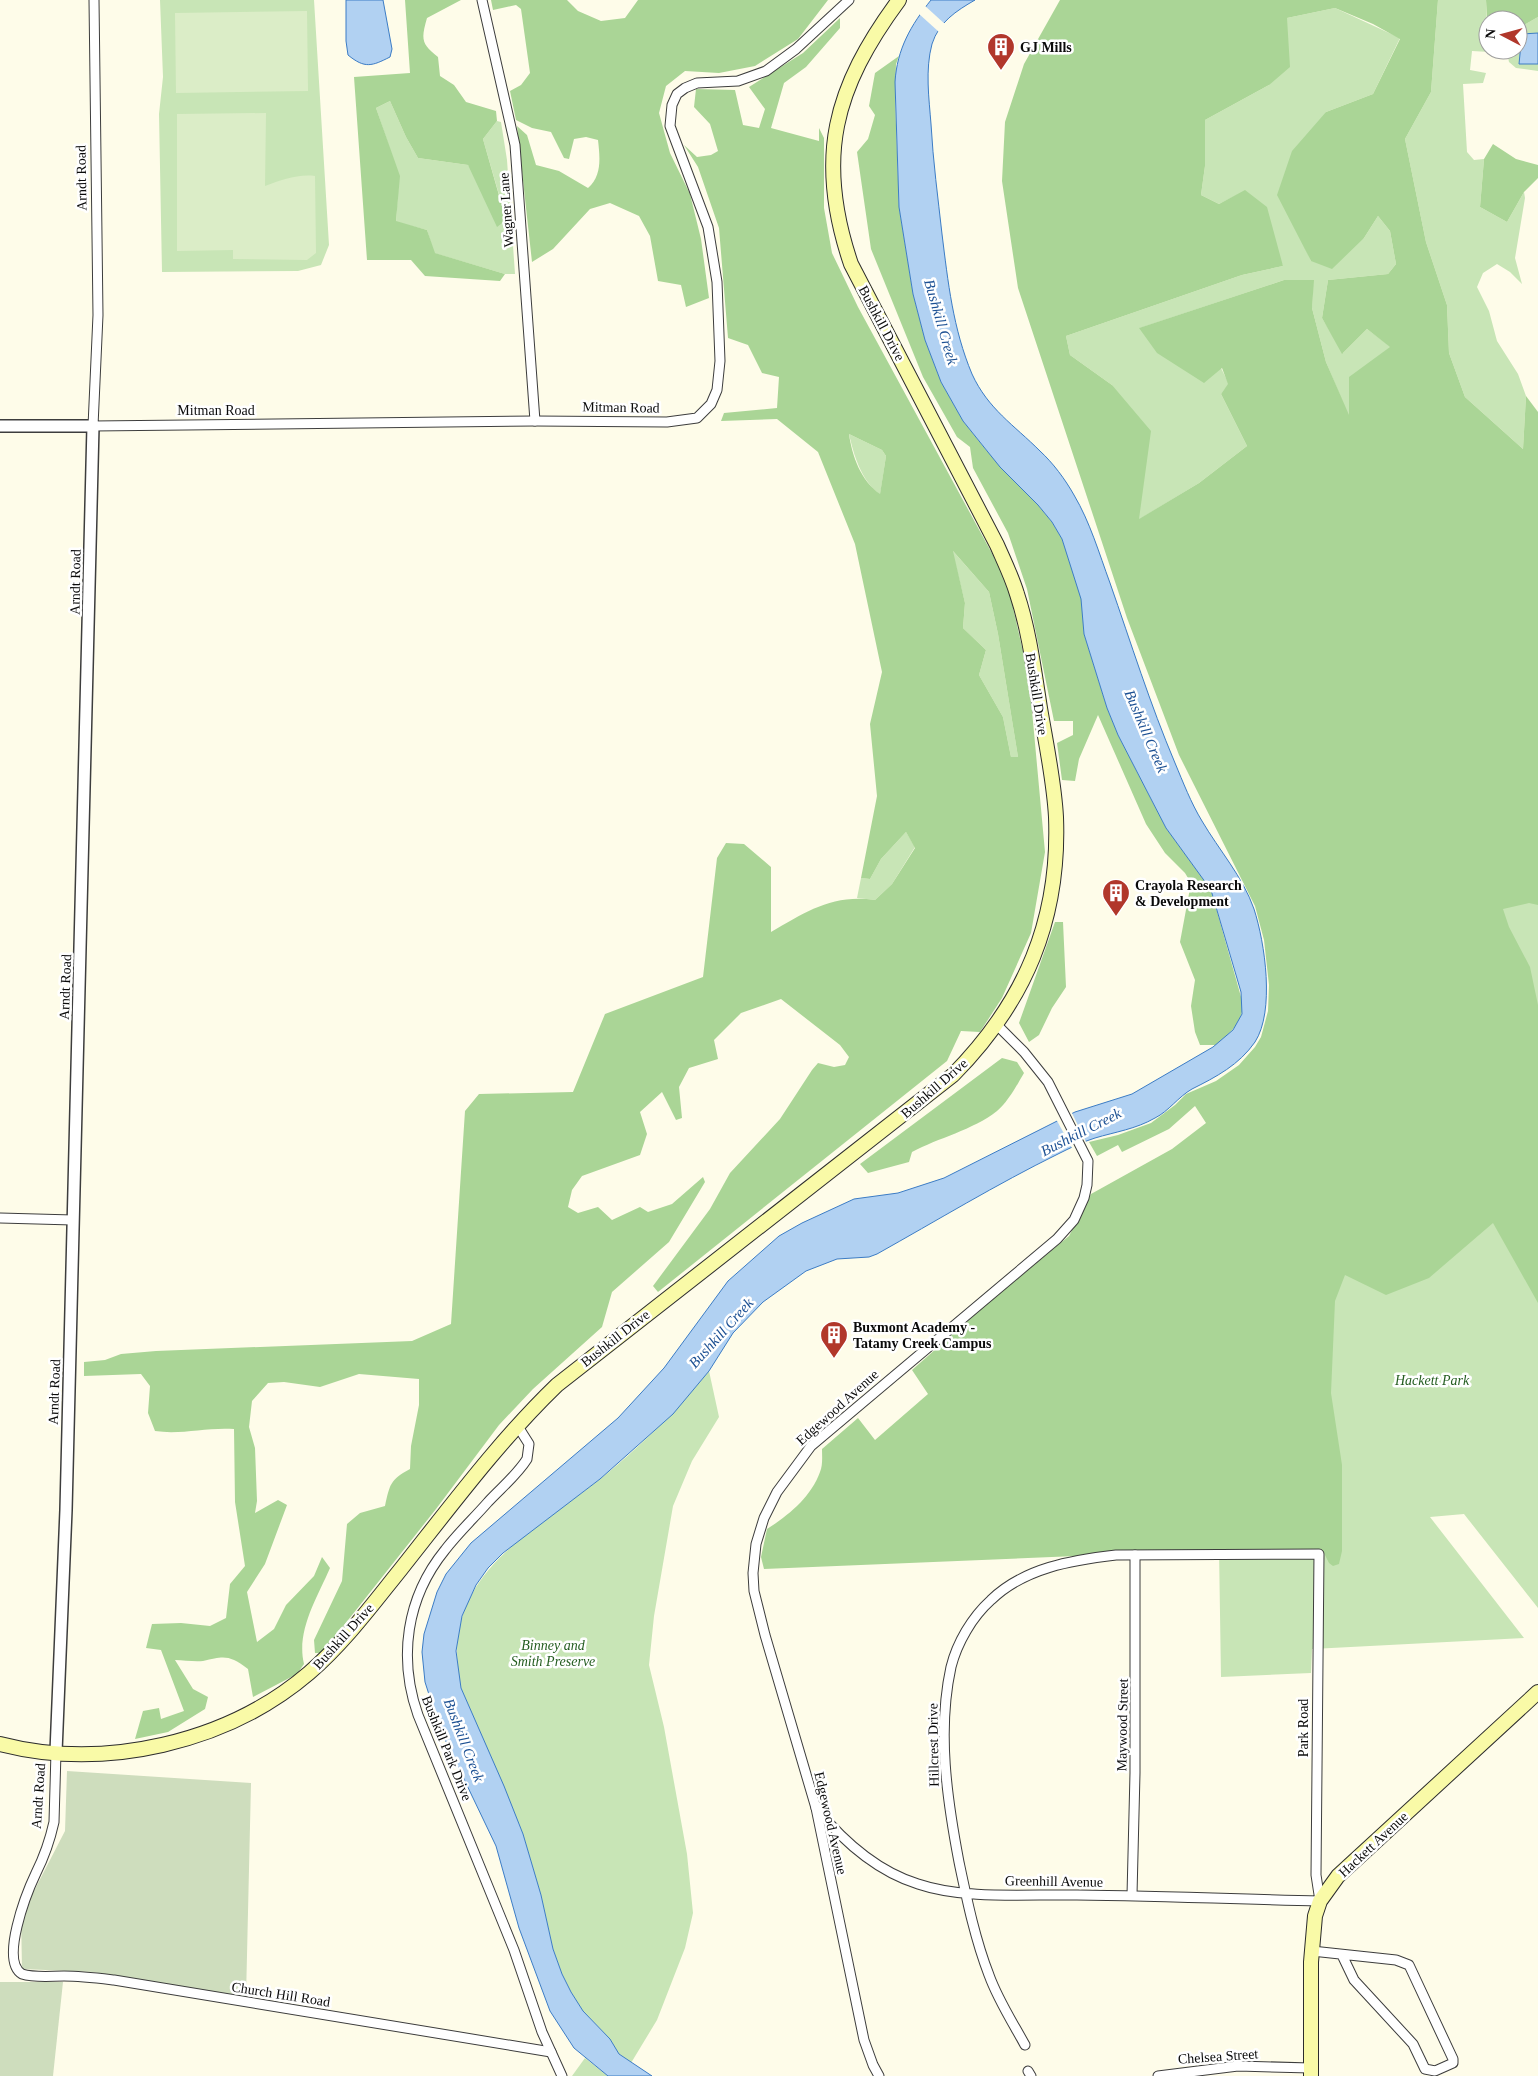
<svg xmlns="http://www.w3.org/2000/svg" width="1538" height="2076" viewBox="0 0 1538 2076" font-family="Georgia,serif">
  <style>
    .green { fill: #c8e5b6 }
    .forest { fill: #aad596; fill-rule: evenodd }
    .cemetery { fill: #ceddbd }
    .pitch { fill: #dbedc7 }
    .water { fill: #b1d1f2; stroke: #3c7cc5 }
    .pier { fill: #fefce9 }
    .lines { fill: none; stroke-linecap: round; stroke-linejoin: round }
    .minor-casing { stroke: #3d3d3d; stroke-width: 11 }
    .tertiary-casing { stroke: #3d3d3d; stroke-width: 14 }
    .secondary-casing { stroke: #2c2c2c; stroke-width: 16 }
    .minor { stroke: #fff; stroke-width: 9 }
    .tertiary { stroke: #fff; stroke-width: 11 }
    .secondary { stroke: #f9faa7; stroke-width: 14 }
    .labels { text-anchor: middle; stroke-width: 5; stroke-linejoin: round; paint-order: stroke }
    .poi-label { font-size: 14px; font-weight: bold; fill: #0a0a0a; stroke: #fff; text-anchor: start }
    .street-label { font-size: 14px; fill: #0a0a0a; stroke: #fff }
    .park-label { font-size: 14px; font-style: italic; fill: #245d20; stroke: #fff }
    .water-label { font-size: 15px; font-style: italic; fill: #1c5093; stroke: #fff }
  </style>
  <rect width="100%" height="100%" fill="#fefce9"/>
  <!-- green -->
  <g class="green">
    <path d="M160 0H314L329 245 321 265 298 271 162 272 159 114 163 77Z"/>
    <path d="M1438 0H1486L1488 50H1518L1519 28 1538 17V71L1516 68 1509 62 1507 53 1472 51 1470 70 1486 73 1483 83 1463 84 1467 152 1474 160 1484 159 1480 207 1507 222 1524 192 1525 198 1515 258 1522 284 1510 272 1497 264 1483 273 1477 287 1489 311 1497 341 1518 374 1526 396 1523 449 1465 397 1449 353 1447 305 1426 242 1405 139 1431 92Z"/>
    <path d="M1335 8 1400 38 1373 94 1326 112 1297 231 1311 261 1364 238 1378 216 1390 231 1396 264 1388 274 1328 280 1322 318 1343 353 1367 329 1391 347 1375 359 1349 417 1326 362 1312 308 1313 280H1284L1140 328 1221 368 1229 384 1221 394 1247 446 1199 483 1138 520 1143 480 1112 385 1070 355 1066 336 1242 275 1283 266 1245 191 1219 204 1201 195 1205 166V120L1269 85 1287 18Z"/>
    <path d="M390 101 406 137 418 158 468 165 506 219 483 139 497 121 501 122 507 160 515 274H505L434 253 427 230 396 222 399 176 376 108Z"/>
    <path d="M849 434 882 450 886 456 880 495C861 480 854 456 849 434Z"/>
    <path d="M952 550 989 592 998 634 1018 757H1011L1003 717 979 675 986 650 963 628 965 603Z"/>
    <path d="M1538 687V1608L1464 1514 1430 1517 1524 1638 1312 1649 1311 1673 1221 1677 1219 1550 1324 1551 1325 1556 1323 1527 1334 1076Z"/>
    <path d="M906 832 915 847 892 884 875 900 857 898 861 878 870 879 881 859Z"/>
    <path d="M709 1371 719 1417 692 1461 673 1506 654 1616 649 1665 664 1727 687 1854 693 1913 685 1948 657 2020 631 2063 619 2054 610 2039 583 2011 571 1992 562 1974 553 1949 541 1895 523 1834 461 1688C437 1578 526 1537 599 1480 639 1448 677 1410 709 1371Z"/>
    <path d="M585 2058 608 2076H572Z"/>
  </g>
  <!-- forest -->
  <g class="forest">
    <path d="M405 0H461L427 18C421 39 421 44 438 57L440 76 454 85 466 102 496 111 497 121 483 139 506 220 497 227 468 165 418 158 406 137 390 101 376 108 400 176 396 221 427 230 435 253 505 274 500 281 425 276 411 260H367L354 77 410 73Z"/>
    <path d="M491 0H567L578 11 601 21 625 18 638 0H828L798 39 755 66 719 73 685 71 666 86 659 113 670 153 690 194 701 239 709 298 686 307 681 285 658 281 650 236 639 216 610 203 590 209 553 249 532 262 517 126 527 135 536 165 559 171 588 188C602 176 600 158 598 140L586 137 574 139 569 159 564 158 551 132 532 128 516 120 510 91 521 85 530 73 521 9 516 5 493 10Z"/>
    <path d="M1060 0H1438L1431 92 1405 139 1426 242 1447 305 1449 353 1465 397 1523 449 1526 396 1538 412V905L1529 903 1503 909 1509 927 1530 967 1538 1005V1303L1493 1223 1429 1278 1386 1295 1345 1275 1335 1301 1331 1393 1342 1465V1551L1339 1564 1333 1566 1329 1563 1323 1551 1219 1550 764 1569 761 1557 767 1529C789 1515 811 1497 820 1472 823 1465 822 1456 822 1449L858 1418 875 1440 928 1394 912 1370 987 1304 1069 1236 1091 1194 1172 1149 1206 1123 1195 1106 1169 1129 1122 1152 1118 1145 1097 1156 1089 1142 1118 1135 1151 1123 1175 1105 1186 1094 1216 1081 1239 1065 1255 1047 1261 1037 1268 1011 1269 985 1264 940 1255 906 1179 755 1127 618 1018 288 1002 181 1005 122 1024 64ZM1335 8 1373 24 1400 39 1373 94 1326 112 1292 151 1277 195 1311 261 1332 269 1364 238 1378 216 1390 231 1396 264 1388 274 1328 280 1322 318 1342 354 1367 329 1390 347 1349 377V415L1326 362 1312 308 1314 280H1284L1139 328 1157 353 1204 383 1222 368 1228 384 1221 394 1247 446 1199 483 1139 519 1151 431 1112 385 1070 355 1066 336 1242 275 1283 266 1267 207 1245 190 1219 204 1201 195 1205 166V120L1269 85 1290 67 1287 18Z"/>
    <path d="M1486 0H1538V17L1519 28 1518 35V20H1488V35Z"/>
    <path d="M840 18V28L806 67 784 83 771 128 819 141V128L824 138V208L832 253 858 307 1007 581 1029 678 1045 852 1031 933 1002 998 980 1032 961 1031 947 1061 658 1292 653 1286 710 1209 730 1173 780 1119 812 1070 818 1063 834 1067 845 1065 849 1057 840 1045 781 999 741 1013 714 1040 718 1059 689 1068 679 1087 682 1118 676 1120 662 1092 640 1112 647 1134 640 1155 582 1176 572 1190 568 1207 578 1213 598 1207 612 1220 640 1207 648 1212 672 1204 703 1177 705 1182 669 1242 612 1292 602 1327 533 1389 499 1425 436 1509 322 1653H315L314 1640 342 1581 347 1524 360 1513 385 1506C390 1484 390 1480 410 1469L411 1446 419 1405V1379L359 1374 320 1387 284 1382 268 1383 252 1401 249 1427 255 1448 257 1501 255 1513 278 1500 287 1505 265 1564 247 1592 257 1642 274 1629 286 1605 314 1576 322 1557 330 1568C317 1598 296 1631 304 1664L297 1674 253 1697 248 1669C229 1655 225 1656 203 1661 194 1662 184 1660 175 1660L193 1689 208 1697 205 1709 168 1732 135 1739 143 1711 159 1708 161 1719 184 1711 161 1650 146 1648 152 1624 181 1623 210 1626 226 1618 230 1584 245 1566 235 1502 234 1429C207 1427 181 1435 155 1431L148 1413 150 1386 141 1374 84 1376V1362L105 1360 121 1354 156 1351 412 1341 451 1324 465 1111 479 1094 573 1092 605 1014 703 977 717 858 726 843 744 844 771 867V932C806 912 832 894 875 900L892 884 915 848 906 832 881 859 870 879 861 878 877 796 870 724 882 672 855 544 818 452 777 419 721 421 724 413 777 408 779 377 762 373 748 345 728 338 719 228 698 167 684 145 697 157 711 155 718 151 710 124 694 107 696 89 735 90 743 125 759 128 765 109 749 87 803 53ZM849 434 882 450 886 456 880 494C861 481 852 456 849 434ZM953 551 989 592 998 634 1018 757H1011L1003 717 979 675 986 650 963 628 965 603Z"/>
    <path d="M899 56 896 64 895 98 899 207 913 294 925 340 941 382 963 421 987 451 1038 505 1052 522 1062 539 1082 599 1084 634 1107 708 1118 735 1166 828 1211 890 1243 1004C1242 1024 1230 1033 1216 1045H1200L1195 1032 1191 1006 1195 980 1180 942 1191 883 1185 873 1165 853 1146 824 1098 715 1079 759 1075 781 1062 780 1057 743 1073 735V721H1054L1027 589 1008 533 973 468 970 447 957 437 923 377 871 249 857 152 868 139 875 115 869 106 875 73Z"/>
    <path d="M1493 144 1516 159 1538 165V178L1524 192 1507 222 1480 207 1484 159Z"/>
    <path d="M1055 922H1063L1066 987 1052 1008 1039 1035 1029 1042 1019 1023Z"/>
    <path d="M1002 1058 1017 1062 1024 1073C1017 1085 1008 1102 997 1111 973 1130 938 1138 912 1152L909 1162 868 1173 860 1164Z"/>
  </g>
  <!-- cemetery -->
  <g class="cemetery">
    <path d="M67 1771 251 1783 246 1998 93 1972 22 1969 21 1916 65 1831Z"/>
    <path d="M0 1982H63L53 2076H0Z"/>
  </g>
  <!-- pitch -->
  <g class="pitch">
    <path d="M307 11 308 91 176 93 175 13Z"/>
    <path d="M266 113 265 186C282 180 297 174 315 176L316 253 307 260 233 259V250L177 251V114Z"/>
  </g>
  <!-- water -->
  <g class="water">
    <path d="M346 0H383L392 49 390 57C372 66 365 69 348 55L346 41Z"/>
    <path d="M931 0H975C956 11 939 22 932 44 925 70 929 98 931 124 933 161 938 198 942 234 948 282 953 329 972 374 988 409 1014 425 1040 451 1053 463 1065 479 1074 495 1090 522 1099 553 1110 583 1131 643 1150 704 1175 763 1183 782 1191 803 1202 821 1219 850 1243 877 1254 909 1265 943 1275 1011 1255 1042 1239 1065 1216 1077 1192 1089 1178 1097 1169 1111 1155 1118 1136 1129 1115 1132 1095 1138 1082 1142 1070 1148 1058 1154 997 1184 936 1221 877 1254L869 1257 837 1259 806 1271 763 1302 733 1333 709 1371 673 1414 600 1479 503 1553 488 1568 476 1585 462 1616 456 1651 461 1688 504 1786 523 1834 541 1895 553 1949 562 1974 571 1992 583 2011 610 2039 619 2054 652 2076H608L574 2048 550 2011 519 1928 496 1846 440 1729 425 1682 422 1652 424 1634 437 1592 446 1574 471 1543 618 1418 664 1368 728 1281 779 1236 802 1223 854 1199 898 1193 944 1178 1075 1112 1132 1094 1213 1047 1233 1030 1242 1014 1241 992 1211 890 1166 828 1118 735 1107 708 1084 634 1081 599 1062 539 1052 522 1038 505 1000 467 963 421 941 382 925 340 913 294 899 207 895 82C897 49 911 25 931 0Z"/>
    <path d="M1538 33V64H1519L1522 34Z"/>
  </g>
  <!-- pier -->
  <g class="pier">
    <path d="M924 5 946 25 939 32 918 13Z"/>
    <path d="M1071 1111 1087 1144 1073 1150 1056 1119Z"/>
  </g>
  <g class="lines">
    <defs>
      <g id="minor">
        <path d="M94 0 98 315 93 426 535 421 667 422 697 418 711 404 717 390 720 361 717 282 708 227 670 126 672 105 677 94 685 88 697 83 738 81 766 71 796 49 849 0"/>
        <path d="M482 0 515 145 535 421"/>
        <path d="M0 1218 73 1220"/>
        <path d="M517 1425 529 1444 527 1459C517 1475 501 1488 488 1502 474 1518 458 1533 445 1550 406 1598 398 1658 418 1715L514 1950 542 2032 562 2076"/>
        <path d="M56 1752 54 1822C50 1840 44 1857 36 1873 26 1894 0 1961 22 1974 35 1978 51 1976 64 1976 81 1976 97 1978 114 1980L551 2052"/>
        <path d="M816 1808C843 1841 876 1871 918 1884 965 1900 1027 1894 1077 1895 1158 1896 1239 1899 1320 1901L1316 1875 1319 1554 1116 1555C1072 1560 1024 1568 991 1600 972 1617 957 1643 951 1667 937 1731 947 1799 959 1862 967 1900 975 1939 989 1975 998 2000 1013 2023 1025 2045"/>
        <path d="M1132 1895 1135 1773V1555"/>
        <path d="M1312 1951 1396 1960 1409 1965 1453 2059V2063L1435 2071 1425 2069 1413 2044 1354 1980 1342 1955"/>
        <path d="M1028 2071 1031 2076"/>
        <path d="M879 2076 873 2065 864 2040 816 1808 765 1635 754 1591 753 1573 756 1544 764 1518 777 1492 811 1446 1057 1239 1074 1220 1084 1198 1087 1185 1088 1161 1048 1082 1024 1052 997 1025"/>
        <path d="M1158 2076 1238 2066 1311 2068"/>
      </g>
      <path id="tertiary" d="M0 426H93L66 1510 56 1752"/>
      <g id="secondary">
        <path d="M0 1744C104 1771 227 1743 309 1673 344 1643 372 1605 401 1569 451 1506 499 1441 557 1385L953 1075C1025 1002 1060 920 1056 817 1054 780 1046 744 1040 708 1034 670 1029 630 1017 594 1012 577 1004 561 997 545L851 264C815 158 834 88 899 0"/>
        <path d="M1311 2076V1962L1315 1916 1320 1901 1338 1876 1538 1692"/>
      </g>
    </defs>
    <!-- minor casing -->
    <use href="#minor" class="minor-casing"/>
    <!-- tertiary casing -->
    <use href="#tertiary" class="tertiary-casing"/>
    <!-- secondary casing -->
    <use href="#secondary" class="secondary-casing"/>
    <!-- minor -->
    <use href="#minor" class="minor"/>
    <!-- tertiary -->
    <use href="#tertiary" class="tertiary"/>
    <!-- secondary -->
    <use href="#secondary" class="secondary"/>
  </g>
  <!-- icons -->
  <defs>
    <symbol id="building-pin" viewBox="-11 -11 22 30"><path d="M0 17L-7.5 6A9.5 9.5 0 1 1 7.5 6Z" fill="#b1372b" stroke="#fff"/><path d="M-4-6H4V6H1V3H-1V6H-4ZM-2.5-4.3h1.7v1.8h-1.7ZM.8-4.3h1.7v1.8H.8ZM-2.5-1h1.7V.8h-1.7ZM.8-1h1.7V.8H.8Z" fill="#fff"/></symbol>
  </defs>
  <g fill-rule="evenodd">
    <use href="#building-pin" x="985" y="31" width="32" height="43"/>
    <use href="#building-pin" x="1100" y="877" width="32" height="43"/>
    <use href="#building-pin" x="818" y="1319" width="32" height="43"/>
  </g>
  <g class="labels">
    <!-- poi labels -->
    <g class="poi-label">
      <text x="1020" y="52">GJ Mills</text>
      <text x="1135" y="890">Crayola Research<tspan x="1135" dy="16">&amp; Development</tspan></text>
      <text x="853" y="1332">Buxmont Academy -<tspan x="853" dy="16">Tatamy Creek Campus</tspan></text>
    </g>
    <!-- street labels -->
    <g class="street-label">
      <text transform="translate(81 178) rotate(-91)" y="5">Arndt Road</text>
      <text transform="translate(506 210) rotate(-94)" y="5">Wagner Lane</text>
      <text transform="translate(882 323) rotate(62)" y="5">Bushkill Drive</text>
      <text transform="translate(621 407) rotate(1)" y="5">Mitman Road</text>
      <text x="216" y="415">Mitman Road</text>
      <text transform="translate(75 582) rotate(-89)" y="5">Arndt Road</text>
      <text transform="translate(1037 694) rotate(81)" y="5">Bushkill Drive</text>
      <text transform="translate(65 987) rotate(-88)" y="5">Arndt Road</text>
      <text transform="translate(934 1088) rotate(-41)" y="5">Bushkill Drive</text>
      <text transform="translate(615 1338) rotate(-38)" y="5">Bushkill Drive</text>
      <text transform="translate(54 1392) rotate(-88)" y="5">Arndt Road</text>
      <text transform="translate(837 1407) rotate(-42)" y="5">Edgewood Avenue</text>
      <text transform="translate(343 1636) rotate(-48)" y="5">Bushkill Drive</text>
      <text transform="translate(1122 1725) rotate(-89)" y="5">Maywood Street</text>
      <text transform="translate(1303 1728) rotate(-90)" y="5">Park Road</text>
      <text transform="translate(933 1745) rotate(-91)" y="5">Hillcrest Drive</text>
      <text transform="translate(447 1748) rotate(68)" y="5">Bushkill Park Drive</text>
      <text transform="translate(38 1796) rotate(-86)" y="5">Arndt Road</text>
      <text transform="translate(831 1823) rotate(77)" y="5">Edgewood Avenue</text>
      <text transform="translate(1373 1844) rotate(-43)" y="5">Hackett Avenue</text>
      <text transform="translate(1054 1881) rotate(1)" y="5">Greenhill Avenue</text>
      <text transform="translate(281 1994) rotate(9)" y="5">Church Hill Road</text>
      <text transform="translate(1218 2056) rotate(-4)" y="5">Chelsea Street</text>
    </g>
    <!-- park labels -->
    <g class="park-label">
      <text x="1432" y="1385">Hackett Park</text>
      <text x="553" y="1650">Binney and<tspan x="553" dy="16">Smith Preserve</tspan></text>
    </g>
    <!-- water labels -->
    <g class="water-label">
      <text transform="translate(941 322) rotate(74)" y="5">Bushkill Creek</text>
      <text transform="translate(1146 731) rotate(67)" y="5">Bushkill Creek</text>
      <text transform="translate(1081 1132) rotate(-27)" y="5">Bushkill Creek</text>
      <text transform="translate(721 1333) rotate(-48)" y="5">Bushkill Creek</text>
      <text transform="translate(464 1740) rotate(69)" y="5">Bushkill Creek</text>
    </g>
  </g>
  <!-- north arrow -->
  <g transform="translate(1503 35) rotate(276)"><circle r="24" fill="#ffffff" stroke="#9d9d9d"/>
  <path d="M0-4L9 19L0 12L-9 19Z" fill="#b1372b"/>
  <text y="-8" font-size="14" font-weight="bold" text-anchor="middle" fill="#0a0a0a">N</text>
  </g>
</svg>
